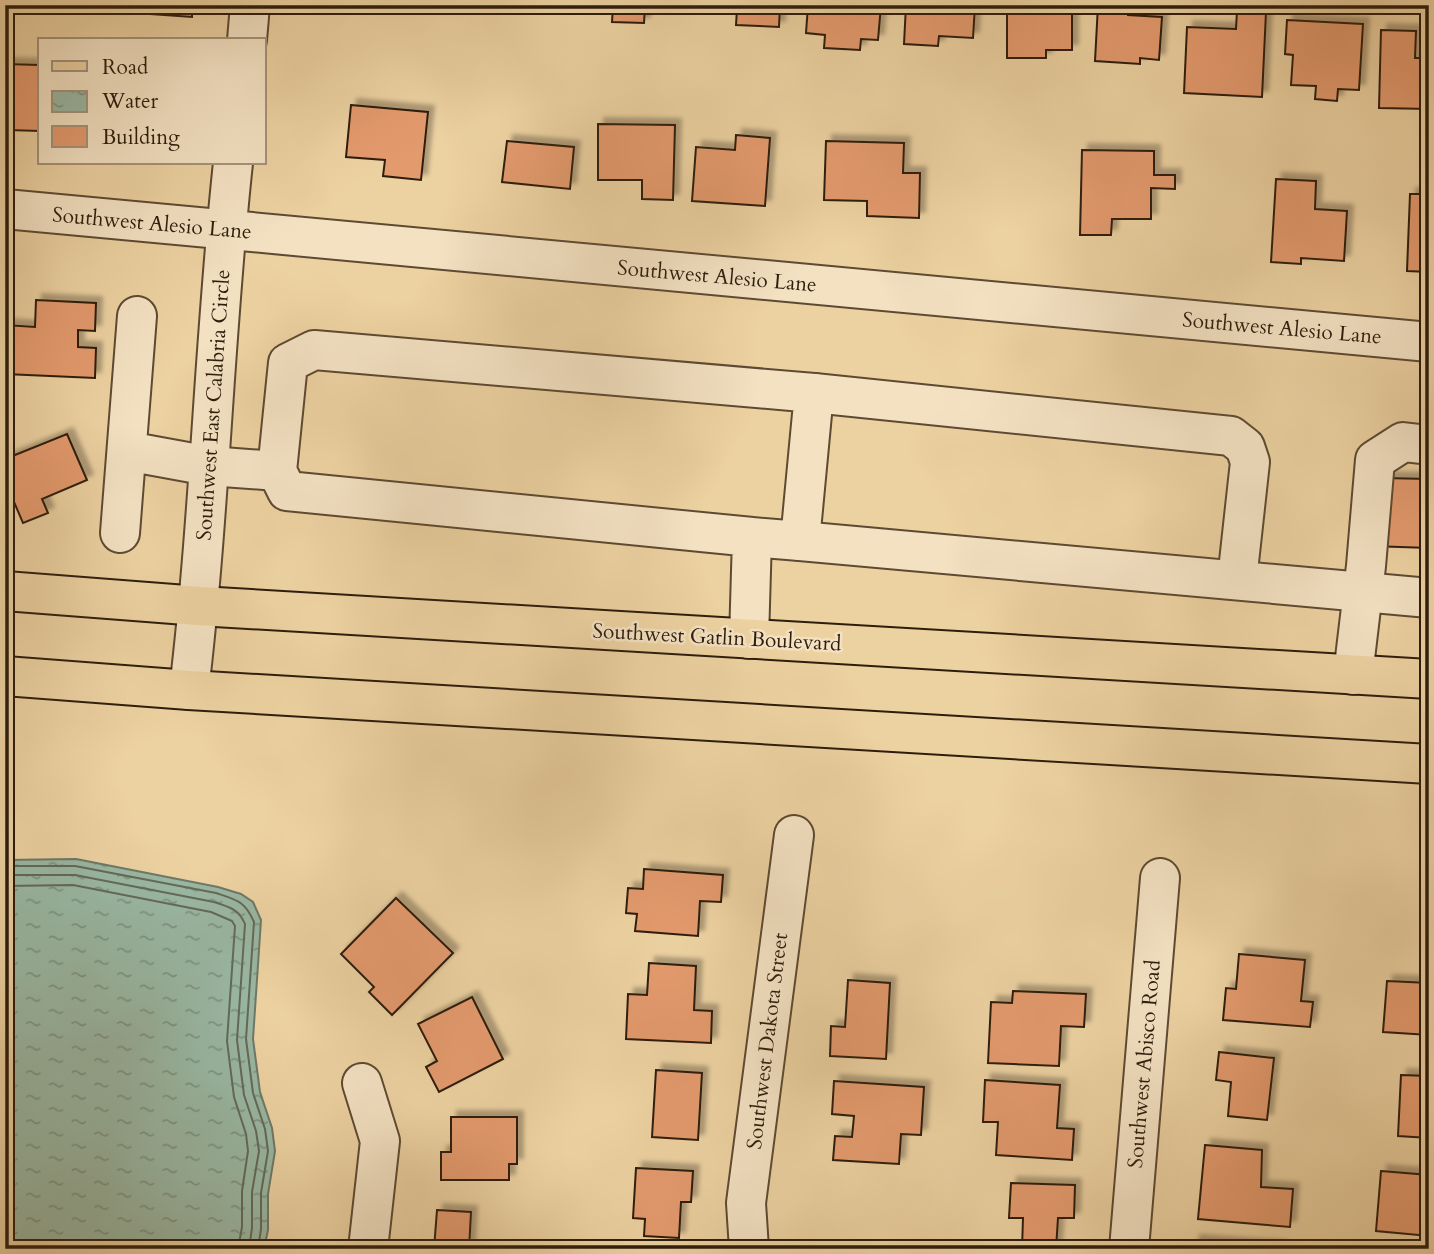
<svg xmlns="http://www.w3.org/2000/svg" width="1434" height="1254" viewBox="0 0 1434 1254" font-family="Cardo,serif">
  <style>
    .water { fill: url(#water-ripples); stroke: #6e7967; stroke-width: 2 }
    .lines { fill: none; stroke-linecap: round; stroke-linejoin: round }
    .shore { stroke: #636a58; stroke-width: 2 }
    .building { fill: #e39a6d; stroke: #2d1d0d; stroke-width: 2; filter: url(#shadow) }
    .minor-casing { stroke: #5d4a32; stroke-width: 42 }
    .major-casing { stroke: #2d1d0d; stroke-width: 42 }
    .minor { stroke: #f3e1c2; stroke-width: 38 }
    .major { stroke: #ecd1a1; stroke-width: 38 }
    .labels { text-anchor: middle; stroke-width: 5; stroke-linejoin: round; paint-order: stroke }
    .street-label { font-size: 21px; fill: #2d1d0d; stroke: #f3e1c2 }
  </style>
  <defs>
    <pattern id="water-ripples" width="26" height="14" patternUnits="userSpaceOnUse" patternTransform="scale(1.75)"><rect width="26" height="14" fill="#99b7a3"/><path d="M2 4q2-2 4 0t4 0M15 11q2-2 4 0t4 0" fill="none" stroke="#7d9483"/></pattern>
    <filter id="shadow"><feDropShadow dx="6" dy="-6" stdDeviation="2" flood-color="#0004"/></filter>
  </defs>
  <rect width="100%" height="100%" fill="#ecd1a1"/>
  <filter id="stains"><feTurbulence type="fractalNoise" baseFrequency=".00286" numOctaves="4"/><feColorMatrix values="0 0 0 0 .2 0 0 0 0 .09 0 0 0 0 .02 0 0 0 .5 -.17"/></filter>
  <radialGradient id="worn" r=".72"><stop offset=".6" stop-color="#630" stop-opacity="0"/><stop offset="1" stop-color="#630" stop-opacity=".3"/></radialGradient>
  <!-- water -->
  <path class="water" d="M76 859 218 887 241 894 253 902 261 920 253 1039 260 1092 272 1128 275 1151 268 1194V1230L264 1249H5V860Z"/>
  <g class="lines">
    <!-- shore -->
    <g class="shore">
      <path d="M5 866H75L216 893C237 900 245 901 254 922L246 1039 253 1093 265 1129 268 1151 261 1193V1229L258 1249"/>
      <path d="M5 875H75L214 902C229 907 239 909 245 924L237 1040 244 1095 256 1131 259 1151 252 1192V1228L249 1249"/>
      <path d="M5 886 73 885 211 912 232 921 235 926 227 1041 234 1097 246 1134 248 1151 242 1191V1227L238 1249"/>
    </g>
  </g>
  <!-- building -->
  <g class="building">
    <path d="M123 5H192V17L122 12Z"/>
    <path d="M437 5H491V8L437 10Z"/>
    <path d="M613 5H683V8L645 6 644 23 612 22Z"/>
    <path d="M719 5H780L779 27 736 25 737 9 719 8Z"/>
    <path d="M808 5H881L878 40 861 39 860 50 824 48 825 35 806 33Z"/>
    <path d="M906 5H975L973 38 939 36 938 46 904 44Z"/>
    <path d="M1007 5H1072V50H1046V58H1007Z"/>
    <path d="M1098 5H1128V15L1162 17 1159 60 1140 58V64L1095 61Z"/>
    <path d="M1237 11 1266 12 1262 97 1184 93 1187 27 1236 29Z"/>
    <path d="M1287 20 1363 24 1359 90 1338 89 1337 101 1315 99 1316 86 1291 85 1293 55 1285 54Z"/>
    <path d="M1381 30 1416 31 1415 58H1429V109L1379 108Z"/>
    <path d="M5 64 40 65V131L8 130 9 116 5 115Z"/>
    <path d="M351 105 428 112 421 180 383 176 385 160 346 157Z"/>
    <path d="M598 124 675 125 673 200 642 199V180H598Z"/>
    <path d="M736 135 770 138 765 206 692 201 696 147 735 150Z"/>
    <path d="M507 141 574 147 570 189 502 182Z"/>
    <path d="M826 141 904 143 903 173H920L919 218 867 216V201L824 200Z"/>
    <path d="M1082 150 1154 151V175H1175V189L1151 188V219H1112L1111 235H1080Z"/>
    <path d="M1276 179 1316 181 1315 209 1347 211 1344 261 1301 258V264L1271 262Z"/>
    <path d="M1410 194H1429V272L1407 271Z"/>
    <path d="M36 300 96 303 95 331 78 330V347L96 348 95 378 5 374V325L35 327Z"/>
    <path d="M67 434 87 480 42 499 48 513 23 523 5 481V459Z"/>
    <path d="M1383 478 1429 479V548L1371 546Z"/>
    <path d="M644 869 723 875 721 902 700 901 698 936 635 931 637 914 626 913 628 888 643 889Z"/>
    <path d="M396 898 453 953 392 1015 369 992 374 987 341 954Z"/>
    <path d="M1239 954 1305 960 1301 1001 1313 1002 1310 1027 1223 1020 1226 988 1236 989Z"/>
    <path d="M649 963 696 966 694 1010 712 1011 711 1043 626 1039 628 994 647 995Z"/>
    <path d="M848 980 890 983 886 1059 830 1056 831 1026 845 1027Z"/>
    <path d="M1387 981 1429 983V1035L1383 1032Z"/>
    <path d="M1013 991 1086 994 1084 1027 1061 1026 1059 1066 988 1063 991 1002 1012 1003Z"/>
    <path d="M472 997 503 1059 439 1092 426 1067 437 1061 418 1024Z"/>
    <path d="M1219 1052 1274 1058 1267 1120 1228 1116 1231 1082 1216 1080Z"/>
    <path d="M656 1070 702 1073 698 1140 652 1137Z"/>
    <path d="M1401 1075 1429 1076V1138L1398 1136Z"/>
    <path d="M985 1080 1060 1085 1057 1128 1074 1129 1072 1160 996 1155 998 1122H983Z"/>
    <path d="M834 1081 924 1087 921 1135 901 1134 899 1164 833 1160 835 1136 852 1137 854 1116 832 1114Z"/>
    <path d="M451 1117H517V1164H509V1180H441V1152H451Z"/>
    <path d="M1205 1145 1262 1150 1261 1187 1293 1189 1290 1227 1198 1219Z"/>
    <path d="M636 1168 693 1171 691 1202H681L679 1238 644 1236 645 1219 633 1218Z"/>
    <path d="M1381 1171 1429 1175V1236L1376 1231Z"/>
    <path d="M1011 1183 1075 1185 1074 1218H1058L1056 1249H1022L1023 1218H1009Z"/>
    <path d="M437 1210 471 1212 469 1249H434Z"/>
    <path d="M1194 1241 1281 1247 1280 1249H1193Z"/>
  </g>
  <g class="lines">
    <defs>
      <g id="minor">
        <path d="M247 40 250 5"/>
        <path d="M5 209 1429 342"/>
        <path d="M814 393 1231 436 1245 447 1250 462 1237 580"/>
        <path d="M127 451 209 466 277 471"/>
        <path d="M120 533 137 316"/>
        <path d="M800 541 1429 598"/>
        <path d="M749 639 752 537 800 541 814 393 314 350 288 363 277 471 287 491 752 537"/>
        <path d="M1353 675 1366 566 1375 460 1403 442 1429 445"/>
        <path d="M189 690C210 515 214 338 233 163"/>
        <path d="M362 1083 380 1141 368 1249"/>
        <path d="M749 1249 746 1203 794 835"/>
        <path d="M1129 1249 1160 878"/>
      </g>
      <g id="major">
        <path d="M5 591 199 606 1429 679"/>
        <path d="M5 676 189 690 1429 764"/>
      </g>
    </defs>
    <!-- minor casing -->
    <use href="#minor" class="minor-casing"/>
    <!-- major casing -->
    <use href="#major" class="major-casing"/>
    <!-- minor -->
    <use href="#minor" class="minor"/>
    <!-- major -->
    <use href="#major" class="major"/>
  </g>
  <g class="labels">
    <!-- street labels -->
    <g class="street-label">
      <text transform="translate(152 223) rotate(5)" y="7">Southwest Alesio Lane</text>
      <text transform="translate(717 276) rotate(5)" y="7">Southwest Alesio Lane</text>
      <text transform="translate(1282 328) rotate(5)" y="7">Southwest Alesio Lane</text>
      <text transform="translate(213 405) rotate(-86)" y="7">Southwest East Calabria Circle</text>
      <text transform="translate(717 637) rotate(3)" y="7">Southwest Gatlin Boulevard</text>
      <text transform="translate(767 1041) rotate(-83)" y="7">Southwest Dakota Street</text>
      <text transform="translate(1144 1064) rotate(-85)" y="7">Southwest Abisco Road</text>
    </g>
  </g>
  <!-- margin -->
  <rect width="1434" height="1254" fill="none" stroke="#ecd1a1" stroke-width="28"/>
  <rect x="7" y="7" width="1420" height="1240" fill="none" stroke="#2d1d0d" stroke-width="3.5"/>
  <rect x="14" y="14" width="1406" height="1226" fill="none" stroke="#2d1d0d" stroke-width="2"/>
  <!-- legend -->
  <rect x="38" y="38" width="228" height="126" fill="#f3e1c2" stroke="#a4937a" stroke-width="2"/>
  <rect x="52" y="61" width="35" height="10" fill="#ecd1a1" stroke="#a4937a" stroke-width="2"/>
  <text x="102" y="74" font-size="21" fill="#2d1d0d">Road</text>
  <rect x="52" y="91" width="35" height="21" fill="url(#water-ripples)" stroke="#a4937a" stroke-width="2"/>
  <text x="102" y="108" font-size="21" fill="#2d1d0d">Water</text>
  <rect x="52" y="126" width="35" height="21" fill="#e39a6d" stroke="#a4937a" stroke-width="2"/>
  <text x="102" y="144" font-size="21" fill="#2d1d0d">Building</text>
  <rect width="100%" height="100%" filter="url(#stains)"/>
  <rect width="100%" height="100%" fill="url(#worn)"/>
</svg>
